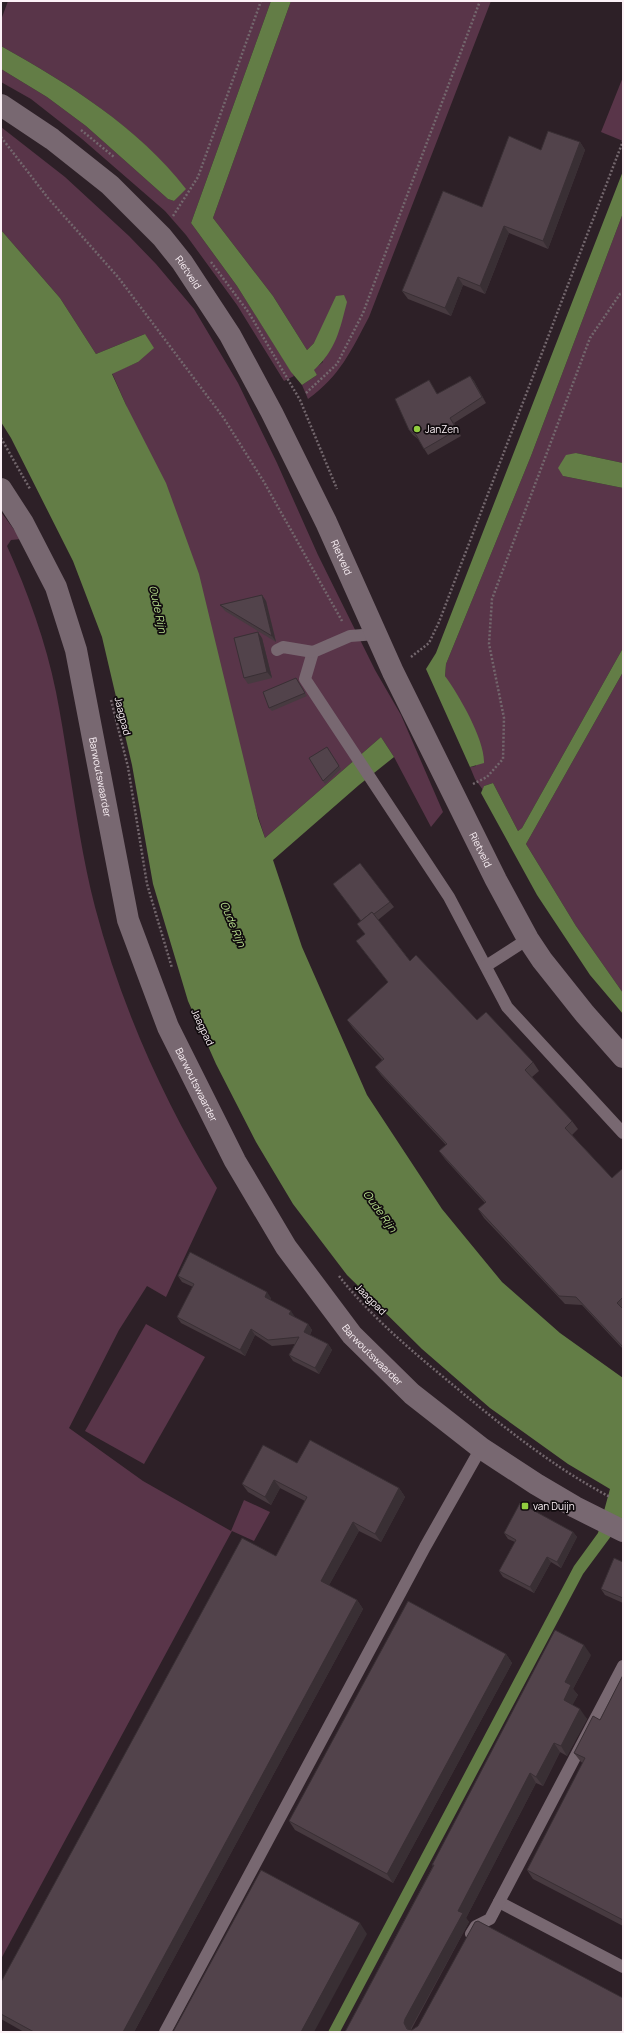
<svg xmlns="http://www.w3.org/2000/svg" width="624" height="2033" viewBox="0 0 624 2033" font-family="Manrope,sans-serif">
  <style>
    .green { fill: #593549 }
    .water { fill: #637d46 }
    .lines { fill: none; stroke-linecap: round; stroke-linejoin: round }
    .path { stroke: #73676d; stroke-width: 2.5; stroke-dasharray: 2 2; stroke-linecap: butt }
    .lane { stroke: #786871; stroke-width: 12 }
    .secondary { stroke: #786871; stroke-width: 22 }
    .wall { fill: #473a40 }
    .shaded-wall { fill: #392f34 }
    .building { fill: #52434b; stroke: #392f34 }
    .poi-dot { fill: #91cd3f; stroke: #110b0e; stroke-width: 1.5 }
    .labels { text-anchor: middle; stroke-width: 3.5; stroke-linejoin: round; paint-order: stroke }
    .street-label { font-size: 10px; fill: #fbf1f6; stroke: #110b0e }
    .poi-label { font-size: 10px; fill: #fbf1f6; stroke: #110b0e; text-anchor: start }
    .water-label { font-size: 11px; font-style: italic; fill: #b7df8d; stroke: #110b0e }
  </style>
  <rect width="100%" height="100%" fill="#2d2027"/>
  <!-- green -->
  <g class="green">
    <path d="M8 1H271L191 223 237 286 294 376 284 381 237 305 186 235 165 211 82 139 31 99 1 82V69L47 97 86 126 168 199 174 201 185 189C138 127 69 84 1 46V20Z"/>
    <path d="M291 1H491L369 317C351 351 340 376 308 399L302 385 317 375 313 370 323 362 314 343 307 350 273 296 213 218Z"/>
    <path d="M623 77V141L601 132Z"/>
    <path d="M1 127 65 177 129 236 156 264 194 309 238 383 277 463 318 555 375 670 401 715 443 812 431 827 394 757 381 737 265 838 126 405 112 373 138 362 145 334 96 354 60 298 1 230Z"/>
    <path d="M623 213V463L576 453 563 476 623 488V648L522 828 518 831 493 783 484 786 483 790 475 779 470 767 476 766 445 676 446 664 531 456Z"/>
    <path d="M1 512 21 539 11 540 7 546C28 593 46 642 56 692 70 763 77 837 95 907 121 1006 164 1102 217 1188L166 1297 147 1286 119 1330 69 1428 143 1481 231 1531 244 1500 270 1512 254 1541 232 1531 1 1959Z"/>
    <path d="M623 672V993L576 926 526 844Z"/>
    <path d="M146 1324 205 1357 144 1464 85 1431Z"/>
  </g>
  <!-- water -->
  <g class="water">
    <path d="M271 1H291L213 218 273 296 307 350 314 343 336 296 344 295 347 302C340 329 336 350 314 370L317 375 302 385 291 372 237 286 191 223Z"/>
    <path d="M1 46C69 84 138 127 186 189L174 201 168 199 86 126 47 97 1 69Z"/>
    <path d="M623 171V213L531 456 446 664 445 676C459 695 485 740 484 763L470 767 426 669 436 653Z"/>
    <path d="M1 230 60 298 96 354 145 334 154 348 138 362 112 374 126 405 166 483 199 574 258 818 265 838 381 737 394 757 359 785 273 860 302 947 367 1095 442 1209 502 1282 560 1333 623 1378V1520L583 1574 340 2032H328L574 1566 598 1533 610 1489 568 1464 490 1408 422 1349 347 1275 293 1204 256 1142 216 1064 188 1001 153 884 132 765 102 637 73 561 11 438 1 422Z"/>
    <path d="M576 453 623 463V488L563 476 558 468 566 455Z"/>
    <path d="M623 648V672L526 844 576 926 623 993V1014L590 975 537 895 481 793 484 786 493 783 518 831 522 828Z"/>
  </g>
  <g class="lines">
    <!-- path -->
    <g class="path">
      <path d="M81 130 114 157"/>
      <path d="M1 137 48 198 118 277 223 417 264 482 342 621"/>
      <path d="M173 216 198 177 261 1"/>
      <path d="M211 262 249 313 300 400 337 489"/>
      <path d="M306 393 337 364 363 313 480 1"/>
      <path d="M1 438 30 489"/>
      <path d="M411 657 429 643 439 622 623 141"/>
      <path d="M111 700 128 767 147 884 172 968"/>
      <path d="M473 784 487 777 503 759 504 718 489 644 492 599 590 338 620 294 623 293"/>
      <path d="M339 1276C371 1317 413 1352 453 1385 502 1426 553 1467 610 1497"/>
    </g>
    <!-- lane -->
    <g class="lane">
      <path d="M376 634 350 636 313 652 305 679 449 897 507 1007 623 1133"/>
      <path d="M277 650 283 647 313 652"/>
      <path d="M486 966 528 939"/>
      <path d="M499 1902 623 1967"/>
      <path d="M471 1934 476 1926 490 1919 623 1666"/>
      <path d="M165 2032 425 1547 481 1448"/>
    </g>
    <!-- secondary -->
    <g class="secondary">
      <path id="s1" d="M1 105 52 139 110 185 162 237 182 262 230 335 272 413 326 522 393 672 496 880 528 939 542 960 585 1014 623 1057"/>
      <path id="s2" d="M1 489 23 523 56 587 76 650 128 920 168 1027 235 1161 286 1247 352 1335 412 1394 481 1448 536 1484 575 1507 623 1531"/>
    </g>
  </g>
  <!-- wall -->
  <g class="wall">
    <path d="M580 142 585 150 548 249 509 233 485 294 463 285 451 316 408 299 402 291 482 207 541 150Z"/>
    <path d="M470 376 474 381 486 403 454 423 461 436 428 455 418 439 413 435 409 430 432 386 437 394Z"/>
    <path d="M262 595 266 601 276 642 225 611 220 605Z"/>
    <path d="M262 638 272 678 248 684 244 678Z"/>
    <path d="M296 678 307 696 272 711 269 708Z"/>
    <path d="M327 747 341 769 325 784 323 781Z"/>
    <path d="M333 884 390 902 394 907 378 920 410 961 477 1020 533 1062 539 1071 532 1077 572 1121 578 1129 572 1135 612 1178 623 1168V1349L582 1305 565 1304 484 1218 478 1209 485 1203 445 1159 439 1151 446 1145 381 1075 375 1067 382 1060 353 1028 347 1020 388 982 356 941 365 935 361 921Z"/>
    <path d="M178 1276 271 1298 270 1300 295 1317 308 1324 312 1330 310 1335 328 1344 332 1350 319 1374 293 1361 289 1355 295 1344 272 1346 255 1335 245 1356 181 1323 177 1317 193 1287 182 1282Z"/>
    <path d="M297 1463 399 1488 405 1497 381 1542 359 1531 329 1585 357 1600 363 1609 134 2032H24L1 2019V1982L276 1556 305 1501 280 1488 271 1505 248 1492 242 1484Z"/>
    <path d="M573 1532 577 1537 561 1568 551 1562 534 1593 503 1577 499 1571 515 1542 508 1539 504 1533Z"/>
    <path d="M623 1562V1603L605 1595 601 1589Z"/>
    <path d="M506 1654 512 1663 393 1883 295 1830 289 1821Z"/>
    <path d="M591 1655 573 1689 578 1695 572 1705 587 1719 567 1756 560 1752 543 1786 536 1783 466 1918 469 1922 411 2030 623 2032H345L433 1866 432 1865Z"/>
    <path d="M623 1675V1926L533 1879 527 1870 583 1763 581 1762 574 1753 600 1720Z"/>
  </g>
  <!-- shaded-wall -->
  <g class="shaded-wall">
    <path d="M580 142 585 150 548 249 543 241Z"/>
    <path d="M504 226 509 233 485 294 480 286Z"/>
    <path d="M458 277 463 285 451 316 445 308Z"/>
    <path d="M470 376 474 381 486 403 482 397Z"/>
    <path d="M450 418 454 423 461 436 457 430Z"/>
    <path d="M262 595 266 601 276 642 272 636Z"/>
    <path d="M258 632 262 638 272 678 267 672Z"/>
    <path d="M267 1292 271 1298 269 1303 265 1297Z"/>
    <path d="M291 1311 295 1317 289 1314Z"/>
    <path d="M308 1324 312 1330 308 1338 304 1332Z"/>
    <path d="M251 1329 255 1335 245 1356 240 1350Z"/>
    <path d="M328 1344 332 1350 319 1374 315 1368Z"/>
    <path d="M274 1480 280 1488 271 1505 265 1497Z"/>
    <path d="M399 1488 405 1497 381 1542 375 1534Z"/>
    <path d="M353 1522 359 1531 327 1589 321 1581Z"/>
    <path d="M573 1532 577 1537 561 1568 557 1562Z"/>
    <path d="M547 1557 551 1562 534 1593 530 1587Z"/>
    <path d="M357 1600 363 1609 134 2032H123Z"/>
    <path d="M584 1645 591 1655 573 1689 578 1695 570 1710 564 1700 565 1682Z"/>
    <path d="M506 1654 512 1663 393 1883 387 1874Z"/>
    <path d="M580 1709 587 1719 567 1756 561 1746Z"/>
    <path d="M554 1743 560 1752 543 1786 536 1777Z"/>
    <path d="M530 1773 536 1783 466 1918 469 1922 411 2028V2032H410L404 2023 405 2019 458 1911Z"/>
    <path d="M360 1923 367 1934 314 2032H301Z"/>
  </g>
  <!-- building -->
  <g class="building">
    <path d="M548 131 580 142 543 241 504 226 480 286 458 277 445 308 402 291 443 191 482 207 509 136 541 150Z"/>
    <path d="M470 376 482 397 450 418 457 430 424 449 416 435 409 430 395 399 429 380 437 394Z"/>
    <path d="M262 595 272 636 220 605Z"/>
    <path d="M258 632 267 672 244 678 234 638Z"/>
    <path d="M296 678 305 693 269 708 263 692Z"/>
    <path d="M327 747 339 766 323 781 309 758Z"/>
    <path d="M360 863 390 902 374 914 372 912 361 921 333 884Z"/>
    <path d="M372 912 410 961 416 955 477 1020 486 1012 533 1062 525 1070 572 1121 565 1128 612 1178 623 1168V1297L617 1303 623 1309V1347L576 1297 559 1296 478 1209 486 1202 439 1151 447 1144 375 1067 384 1059 347 1020 388 982 356 941 365 934 357 924Z"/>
    <path d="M190 1252 267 1292 265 1297 291 1311 289 1314 308 1324 304 1332 328 1344 315 1368 289 1355 299 1337 268 1340 251 1329 240 1350 177 1317 194 1284 178 1276Z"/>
    <path d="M310 1440 399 1488 375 1534 353 1522 321 1581 357 1600 123 2032H34L1 2014V1982L242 1538 276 1556 307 1497 274 1480 265 1497 242 1484 263 1445 297 1463Z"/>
    <path d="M520 1503 573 1532 557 1562 547 1557 530 1587 499 1571 516 1540 504 1533Z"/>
    <path d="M614 1558 623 1562V1598L601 1589Z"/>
    <path d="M408 1601 506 1654 387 1874 289 1821Z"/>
    <path d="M555 1630 584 1645 565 1682 571 1685 564 1700 580 1709 561 1746 554 1743 536 1777 530 1773 458 1911 463 1913 405 2019 404 2023 407 2029 412 2030 418 2026 475 1922 478 1921 623 1998V2032H345L434 1865H432Z"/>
    <path d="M623 1675V1920L527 1870 585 1758 574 1753 593 1716 600 1720Z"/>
    <path d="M261 1870 360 1923 301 2032H173Z"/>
  </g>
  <!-- markers -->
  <g class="poi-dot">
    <circle cx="417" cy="429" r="4"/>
    <rect x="521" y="1502" width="8" height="8" rx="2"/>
  </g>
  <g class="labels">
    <!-- street labels -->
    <g class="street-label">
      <text dy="4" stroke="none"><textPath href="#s1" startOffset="253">Rietveld</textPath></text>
      <text dy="4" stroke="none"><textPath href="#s1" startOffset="577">Rietveld</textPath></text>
      <text transform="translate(123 716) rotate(76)" y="4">Jaagpad</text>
      <text dy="4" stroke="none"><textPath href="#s2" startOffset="308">Barwoutswaarder</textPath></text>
      <text dy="4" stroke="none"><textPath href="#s1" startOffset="901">Rietveld</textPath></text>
      <text transform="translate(203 1027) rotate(65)" y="4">Jaagpad</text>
      <text dy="4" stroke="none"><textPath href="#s2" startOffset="632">Barwoutswaarder</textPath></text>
      <text transform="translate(371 1299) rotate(45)" y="4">Jaagpad</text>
      <text dy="4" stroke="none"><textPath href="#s2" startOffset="956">Barwoutswaarder</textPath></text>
    </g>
    <!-- poi labels -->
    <g class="poi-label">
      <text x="425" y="433">JanZen</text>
      <text x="533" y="1510">van Duijn</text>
    </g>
    <!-- water labels -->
    <g class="water-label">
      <text transform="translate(158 609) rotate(78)" y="4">Oude Rijn</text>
      <text transform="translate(233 924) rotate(67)" y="4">Oude Rijn</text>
      <text transform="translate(380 1211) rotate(54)" y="4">Oude Rijn</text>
    </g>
  </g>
  <!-- border -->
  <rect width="624" height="2033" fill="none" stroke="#fbf1f6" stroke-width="4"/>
</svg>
